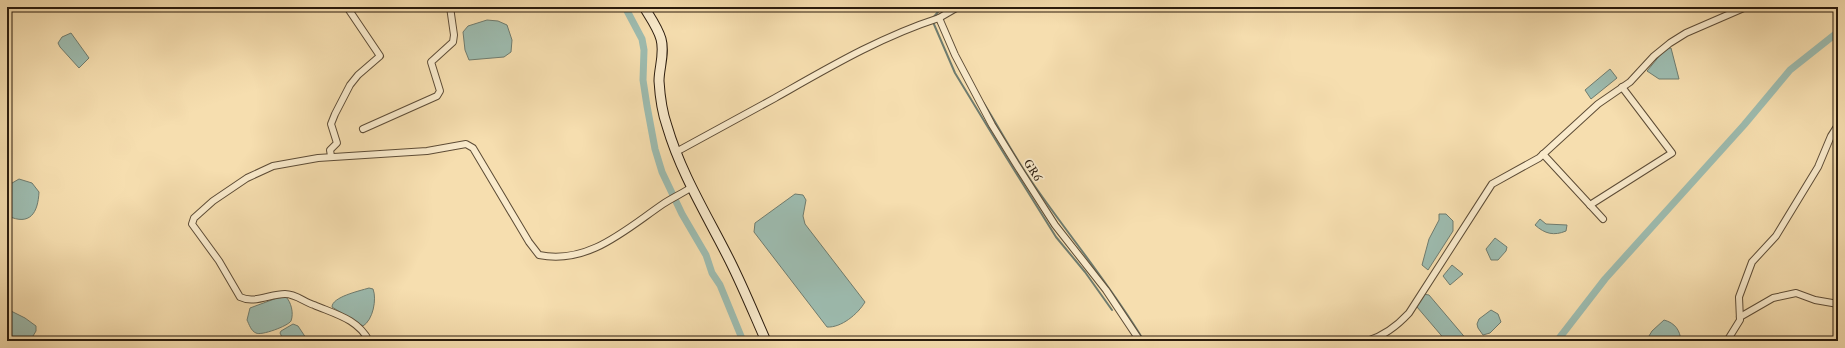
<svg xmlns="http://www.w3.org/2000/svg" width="1845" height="348" viewBox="0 0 1845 348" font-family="'IM FELL Great Primer',serif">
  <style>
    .water { fill: #9dbcb0; stroke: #6f7c6f }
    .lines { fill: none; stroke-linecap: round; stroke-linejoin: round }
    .stream { stroke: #6f7c6f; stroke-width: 2 }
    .canal { stroke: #9dbcb0; stroke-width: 7 }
    .minor-casing { stroke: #5d4c36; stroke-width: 8 }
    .secondary-casing { stroke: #2a1b0d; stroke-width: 11 }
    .minor { stroke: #f9eacb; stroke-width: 6 }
    .secondary { stroke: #f9eacb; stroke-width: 9 }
    .labels { text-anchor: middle; stroke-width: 3.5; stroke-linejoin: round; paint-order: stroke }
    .street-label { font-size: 12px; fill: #2a1b0d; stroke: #f9eacb }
  </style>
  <rect width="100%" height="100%" fill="#f6deaf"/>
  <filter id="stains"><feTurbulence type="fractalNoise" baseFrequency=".005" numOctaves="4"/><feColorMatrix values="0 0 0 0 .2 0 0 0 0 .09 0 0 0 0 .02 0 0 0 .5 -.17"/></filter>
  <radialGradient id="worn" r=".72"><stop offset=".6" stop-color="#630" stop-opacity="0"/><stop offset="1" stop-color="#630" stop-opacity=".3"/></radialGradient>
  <!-- water -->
  <g class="water">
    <path d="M487 20 498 21 507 25 512 40 511 52 504 57 469 60 465 50 463 32 468 26Z"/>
    <path d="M71 33 89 58 79 68 60 47 58 43 62 37Z"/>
    <path d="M1666 48H1671L1679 79H1659L1647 71Z"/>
    <path d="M1610 69 1617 78 1591 99 1585 90Z"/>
    <path d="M19 179 32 183 39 192C38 213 30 226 8 216L7 214V186Z"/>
    <path d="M795 194 803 195 806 200 803 216 805 224 865 302C858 314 841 328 827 327L754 232 755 223Z"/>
    <path d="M1439 214H1446L1453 221V231L1428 270 1422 265 1429 239 1439 220Z"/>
    <path d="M1540 219 1546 224 1567 225 1566 231C1554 236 1545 234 1535 225Z"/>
    <path d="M1495 238 1507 247 1506 251 1498 260H1491L1486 249Z"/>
    <path d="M1452 265 1463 274 1450 285 1443 276Z"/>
    <path d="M369 288 373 289C377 299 373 320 363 326L332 307C332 297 359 291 369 288Z"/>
    <path d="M1423 294 1429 295 1468 341H1446L1417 307V304Z"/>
    <path d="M286 297C291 302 294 313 291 321 288 326 261 336 256 333 251 331 249 324 247 320L250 308 277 298Z"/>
    <path d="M7 309 25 318 36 326V331L30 341H7Z"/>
    <path d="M1491 310 1498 314 1501 322 1490 333 1483 335 1478 328 1477 324 1479 319Z"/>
    <path d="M1664 320C1675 323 1680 330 1681 341H1646L1652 331Z"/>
    <path d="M293 324 298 326 308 341H284L280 333 281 331Z"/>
  </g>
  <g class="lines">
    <!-- stream -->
    <g class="stream">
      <path d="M933 18 942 7"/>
      <path d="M933 22 955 73 1003 152 1056 237 1085 272 1112 310"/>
      <path d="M983 102C1000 129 1015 158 1034 185 1070 237 1111 286 1144 341"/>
    </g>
    <!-- canal -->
    <g class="canal">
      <path d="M625 7 642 39 644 50 643 80 647 106 655 149 662 172 682 214 706 255 712 273 720 285 743 341"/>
      <path d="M1557 341 1605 279 1744 125 1790 70 1838 32"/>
    </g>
    <defs>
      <g id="minor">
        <path d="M958 7 939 18 955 55 992 125 1016 164 1055 225 1106 290 1140 341"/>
        <path d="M363 129 437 96 440 91 431 62 453 42 454 35 450 7"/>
        <path d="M676 152C709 134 742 116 775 98 828 68 880 37 939 18"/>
        <path d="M1543 154 1603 219"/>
        <path d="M331 156 330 150 337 143 331 124 335 114 350 85 358 75 380 56 347 7"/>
        <path d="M1590 205 1672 153 1622 87"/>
        <path d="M1740 317 1773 298 1796 293 1815 300 1838 304"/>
        <path d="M369 341C358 319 335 314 314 305 304 302 296 294 285 294 270 294 254 304 240 297L219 261 192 224 194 218 213 201 247 178 273 166 318 158 427 151 466 144 473 148 529 242 539 255C588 265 625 230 663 204 672 198 683 193 692 187"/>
        <path d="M1367 341C1384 336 1397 326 1409 313L1492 184 1539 158 1598 104 1630 82 1654 56 1670 43 1686 33 1746 7"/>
        <path d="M1727 341 1740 320 1739 297 1752 262 1776 236 1818 167 1831 136 1838 125"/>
      </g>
      <path id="secondary" d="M644 7C650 17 658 28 661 39 665 53 659 68 659 81 660 97 662 112 667 126 681 174 708 217 730 261 743 287 754 314 766 341"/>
    </defs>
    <!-- minor casing -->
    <use href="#minor" class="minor-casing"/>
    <!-- secondary casing -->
    <use href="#secondary" class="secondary-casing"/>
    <!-- minor -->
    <use href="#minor" class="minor"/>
    <!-- secondary -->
    <use href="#secondary" class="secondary"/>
  </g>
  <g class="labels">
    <!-- street labels -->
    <g class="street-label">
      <text transform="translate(1033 170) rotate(57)" y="4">GR6</text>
    </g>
  </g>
  <!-- margin -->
  <rect width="1845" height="348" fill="none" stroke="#f6deaf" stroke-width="24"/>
  <rect x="8" y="8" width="1829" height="332" fill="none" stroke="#2a1b0d" stroke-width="2"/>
  <rect x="12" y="12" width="1821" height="324" fill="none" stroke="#2a1b0d"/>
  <rect width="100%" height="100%" filter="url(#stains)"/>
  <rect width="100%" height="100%" fill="url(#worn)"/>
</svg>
